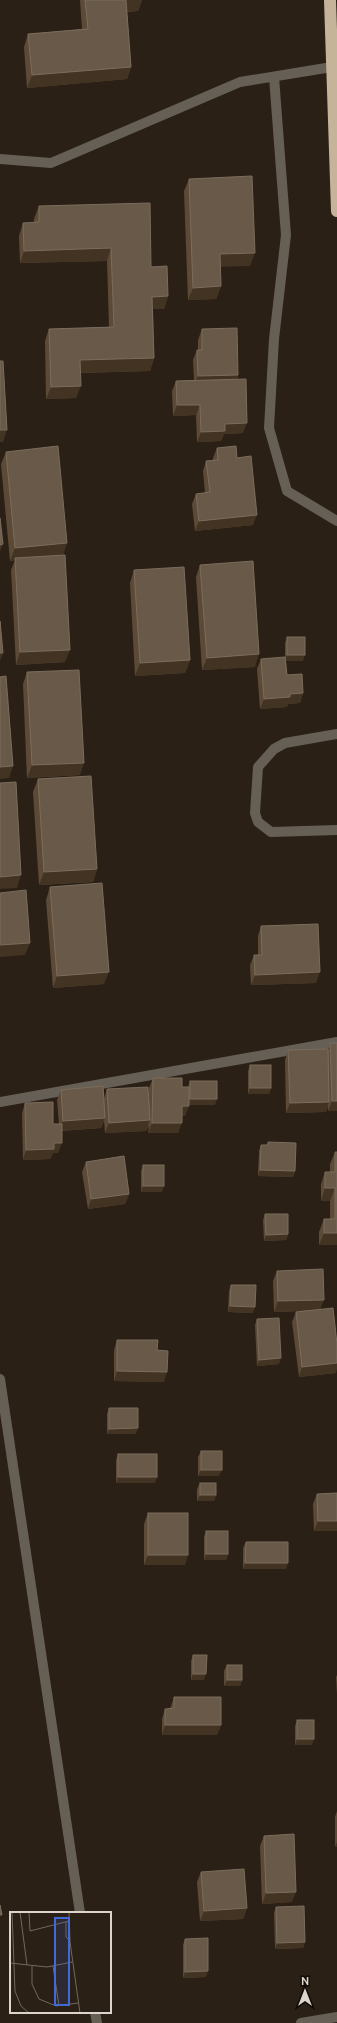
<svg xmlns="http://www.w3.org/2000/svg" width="337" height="2023" viewBox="0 0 337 2023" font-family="Ubuntu,sans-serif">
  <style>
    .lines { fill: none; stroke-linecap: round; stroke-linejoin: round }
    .lane { stroke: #665f55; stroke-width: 10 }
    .street { stroke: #665f55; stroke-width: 10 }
    .highway { stroke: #c6b49a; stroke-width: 12 }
    .wall { fill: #5c4a37 }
    .shaded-wall { fill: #423323 }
    .building { fill: #695948; stroke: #7b6d5d }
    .inset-road { fill: none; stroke: #71685f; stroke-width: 1 }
    .view { fill: #4369d6; fill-opacity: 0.15; stroke: #4369d6; stroke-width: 2 }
    .inset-edge { fill: none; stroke: #dcd5ce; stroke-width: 2 }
  </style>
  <rect width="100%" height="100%" fill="#2a2015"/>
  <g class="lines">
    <!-- lane -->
    <g class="lane">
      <path d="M274 77 286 235 274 339 269 428 287 491 337 521"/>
      <path d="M0 159 51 163 240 82 332 67"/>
      <path d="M337 734 285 743 274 749 258 767 255 813 258 822 271 832 337 830"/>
    </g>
    <!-- street -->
    <g class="street">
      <path d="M0 1102 337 1042"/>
      <path d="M0 1379 80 1913"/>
      <path d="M95 2012 97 2023"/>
      <path d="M301 2023 337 2017"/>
    </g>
    <!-- highway -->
    <path class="highway" d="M330 0 337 211"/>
  </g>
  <!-- wall -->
  <g class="wall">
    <path d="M80 0H142L138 11 127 12 131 67 127 79 27 88 24 47 28 34 82 29Z"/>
    <path d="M189 179 250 266H220L221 286 216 299 188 300 184 191Z"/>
    <path d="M39 206 151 267 168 296 164 309H153L154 358 150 371 80 373 76 398 46 399 45 341 49 329 109 327 107 261 20 263 19 236 23 223H34V219Z"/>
    <path d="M202 329 238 375 237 379 243 433 224 434 221 441 197 442 196 415 173 416 172 391 176 381 194 380 193 360 197 350H198V340Z"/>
    <path d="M217 448 237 458 253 525 195 531 192 504 196 494 205 493 203 471 206 461 213 460V458Z"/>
    <path d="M6 452 63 555 65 662 16 665 11 570 15 560 10 561 1 464Z"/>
    <path d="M200 565 255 667 202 670 196 577Z"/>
    <path d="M134 570 190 660 185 673 135 676 130 583Z"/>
    <path d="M287 637 303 661H286L287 675 303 693 300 703 288 704 287 707 260 709 257 669 261 659 285 657V643Z"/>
    <path d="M27 672 80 775 27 778 23 684Z"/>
    <path d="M38 779 97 869 93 882 39 885 33 792Z"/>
    <path d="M50 887 104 984 53 988 46 900Z"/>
    <path d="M261 926 316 983 251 985 250 965 254 955H258V936Z"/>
    <path d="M330 1043H337V1111H328V1106L326 1112 286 1113 285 1060 288 1050H328Z"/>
    <path d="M250 1065 271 1088 269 1094H248V1071Z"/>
    <path d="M153 1078 182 1087H188L190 1081 215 1105H189L185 1116H182L178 1133H148L149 1125 146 1131 105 1133 104 1121 101 1128 62 1131 58 1153H53L50 1159 23 1160 22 1113 25 1103 53 1124H59L57 1100 61 1090 104 1098 107 1089 149 1101V1088Z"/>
    <path d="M337 1118V1245H319V1232L324 1219H330V1201H321V1184L325 1172H330V1164L335 1152H337Z"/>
    <path d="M268 1142 295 1171 293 1177 258 1176 259 1151 261 1145H267Z"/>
    <path d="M86 1162 129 1194 125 1204 88 1209 82 1172Z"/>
    <path d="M143 1165 162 1192H141V1171Z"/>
    <path d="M265 1214 288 1234 286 1240 264 1241 263 1220Z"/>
    <path d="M277 1271 321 1309 336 1373 299 1377 292 1322 296 1312 304 1311 274 1312 273 1281Z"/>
    <path d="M231 1285 253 1313 228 1312 229 1291Z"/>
    <path d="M257 1319 279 1364 257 1366 255 1325Z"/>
    <path d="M117 1340 157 1350 164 1382 114 1381V1350Z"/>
    <path d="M109 1408 136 1434H107V1414Z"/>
    <path d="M201 1451 219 1476H198V1457Z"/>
    <path d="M118 1454 155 1483H116V1460Z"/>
    <path d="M200 1483 216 1495 214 1501H197V1489Z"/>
    <path d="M317 1494 337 1531H314L313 1504Z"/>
    <path d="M148 1513 185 1565H144V1524Z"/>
    <path d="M206 1531 228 1554 226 1560H204V1537Z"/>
    <path d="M246 1542 286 1569H243V1548Z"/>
    <path d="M193 1655 204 1680H191V1661Z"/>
    <path d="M227 1665 242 1680 240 1686H224V1671Z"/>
    <path d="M337 1675V1694L336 1677Z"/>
    <path d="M174 1697 221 1725 217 1735H162V1719L165 1709H170Z"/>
    <path d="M297 1720 312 1745H295V1726Z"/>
    <path d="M337 1811V1847H335V1817Z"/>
    <path d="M264 1836 292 1902 262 1904 260 1846Z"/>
    <path d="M201 1872 247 1908 243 1919 200 1921 197 1882Z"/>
    <path d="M276 1907 305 1942 303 1948 275 1949 274 1913Z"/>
    <path d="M185 1939 206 1977 183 1978V1945Z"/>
  </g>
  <!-- shaded-wall -->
  <g class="shaded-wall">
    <path d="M125 0H142L138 11 121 12Z"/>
    <path d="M131 67 127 79 27 88 32 75Z"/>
    <path d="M111 248 107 261 20 263 24 251Z"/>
    <path d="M255 253 250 266 215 267 220 254Z"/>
    <path d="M221 286 216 299 188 300 193 288Z"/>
    <path d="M168 296 164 309H148L152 297Z"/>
    <path d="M154 358 150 371 75 373 80 360Z"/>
    <path d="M238 375 235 385 194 386 198 376Z"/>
    <path d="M81 386 76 398 46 399 51 387Z"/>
    <path d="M177 405H200L196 415 173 416Z"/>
    <path d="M247 423 243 433 224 434 221 441 197 442 201 432 225 424Z"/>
    <path d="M0 430H7L3 442H0Z"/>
    <path d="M257 515 253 525 195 531 199 521Z"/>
    <path d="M67 543 63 556 15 558V560L10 561 15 548Z"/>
    <path d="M3 544 0 552V545Z"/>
    <path d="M70 650 65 662 16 665 20 652Z"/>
    <path d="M0 653H3L0 661Z"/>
    <path d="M259 654 255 667 202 670 207 658Z"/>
    <path d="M287 655H305L303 661H285Z"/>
    <path d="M190 660 185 673 135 676 140 663Z"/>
    <path d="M303 693 300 703 288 704 287 707 260 709 264 699 290 694Z"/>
    <path d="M84 763 80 775 27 778 32 765Z"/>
    <path d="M13 766 9 778 0 779V767Z"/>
    <path d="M97 869 93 882 39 885 44 872Z"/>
    <path d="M21 875 17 888 0 889V877Z"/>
    <path d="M30 943 25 955 0 957V945Z"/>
    <path d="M109 972 104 984 53 988 57 976Z"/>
    <path d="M320 972 316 983 251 985 255 975Z"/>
    <path d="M250 1088H271L269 1094H248Z"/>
    <path d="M190 1099H217L215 1105H188Z"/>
    <path d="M332 1101H337V1111H328Z"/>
    <path d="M329 1102 326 1112 286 1113 290 1103Z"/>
    <path d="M182 1106H189L185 1116H179Z"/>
    <path d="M105 1118 101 1128 59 1131 63 1121Z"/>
    <path d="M150 1120 146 1131 105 1133 109 1123Z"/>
    <path d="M152 1123H182L178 1133H148Z"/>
    <path d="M54 1143H62L58 1153H53L50 1159 23 1160 26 1150Z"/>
    <path d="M260 1170 295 1171 293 1177 258 1176Z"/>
    <path d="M143 1186H164L162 1192H141Z"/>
    <path d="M325 1188H335L330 1201H321Z"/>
    <path d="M129 1194 125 1204 88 1209 91 1199Z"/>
    <path d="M324 1233H337V1245H319Z"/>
    <path d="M288 1234 286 1240 264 1241 266 1235Z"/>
    <path d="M324 1300 320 1310 274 1312 278 1301Z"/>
    <path d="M230 1306 255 1307 253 1313 228 1312Z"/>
    <path d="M281 1358 279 1364 257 1366 259 1360Z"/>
    <path d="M337 1363V1369L336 1373 299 1377 302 1367Z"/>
    <path d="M117 1371 167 1372 164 1382 114 1381Z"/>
    <path d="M138 1428 136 1434H107L109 1429Z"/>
    <path d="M201 1470H222L219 1476H198Z"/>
    <path d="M118 1477H157L155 1483H116Z"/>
    <path d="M200 1495H216L214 1501H197Z"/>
    <path d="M318 1521H337V1531H314Z"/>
    <path d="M206 1554H228L226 1560H204Z"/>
    <path d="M148 1555H188L185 1565H144Z"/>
    <path d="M245 1563H288L286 1569H243Z"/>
    <path d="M193 1674H206L204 1680H191Z"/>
    <path d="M227 1680H242L240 1686H224Z"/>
    <path d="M165 1725H221L217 1735H162Z"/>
    <path d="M297 1739H314L312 1745H295Z"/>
    <path d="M337 1842V1847H335Z"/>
    <path d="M296 1892 292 1902 262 1904 266 1893Z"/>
    <path d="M247 1908 243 1919 200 1921 204 1911Z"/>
    <path d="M305 1942 303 1948 275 1949 277 1943Z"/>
    <path d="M208 1971 206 1977 183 1978 185 1972Z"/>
  </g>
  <!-- building -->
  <g class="building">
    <path d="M85 0H126L131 67 32 75 28 34 88 29Z"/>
    <path d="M252 176 255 253 220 254 221 286 193 288 189 179Z"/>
    <path d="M150 203 151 267 167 266 168 296 152 297 154 358 80 360 81 386 51 387 49 329 114 327 111 248 24 251 23 223 39 222V206Z"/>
    <path d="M237 328 238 375 198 376 197 350H202V329Z"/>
    <path d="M0 361H3L7 430H0Z"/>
    <path d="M246 379 247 423 225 424V431L201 432 200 405H177L176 381Z"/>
    <path d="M58 446 67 543 15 548 6 452Z"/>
    <path d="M236 446 237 458 251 456 257 515 199 521 196 494 210 492 206 461 218 460 217 448Z"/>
    <path d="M0 518 3 544 0 545Z"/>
    <path d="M65 555 70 650 20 652 15 558Z"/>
    <path d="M253 561 259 654 207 658 200 565Z"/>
    <path d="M184 567 190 660 140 663 134 570Z"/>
    <path d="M0 621 3 653H0Z"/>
    <rect x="287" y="637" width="18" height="18"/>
    <path d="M285 657 287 675 302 674 303 693 290 694V697L264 699 261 659Z"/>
    <path d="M79 670 84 763 32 765 27 672Z"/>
    <path d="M6 676 13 766 0 767V677Z"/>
    <path d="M91 776 97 869 44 872 38 779Z"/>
    <path d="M16 782 21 875 0 877V783Z"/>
    <path d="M102 883 109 972 57 976 50 887Z"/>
    <path d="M26 890 30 943 0 945V893Z"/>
    <path d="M318 924 320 972 255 975 254 955H262L261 926Z"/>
    <path d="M330 1043H337V1101H332Z"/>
    <path d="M328 1049 329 1102 290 1103 288 1050Z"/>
    <rect x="250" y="1065" width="21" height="23"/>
    <path d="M153 1078H182V1087H189V1106H182V1123H152Z"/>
    <rect x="190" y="1081" width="27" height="18"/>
    <path d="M103 1086 105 1118 63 1121 61 1090Z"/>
    <path d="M148 1087 150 1120 109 1123 107 1089Z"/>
    <path d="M53 1102V1124H62V1143H54V1149L26 1150 25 1103Z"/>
    <path d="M268 1142 296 1143 295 1171 260 1170 261 1145H268Z"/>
    <path d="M335 1152H337V1233H324V1219H335V1188H325V1172H335Z"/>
    <path d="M124 1156 129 1194 91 1199 86 1162Z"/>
    <rect x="143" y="1165" width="21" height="21"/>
    <path d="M265 1214H288V1234L266 1235Z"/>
    <path d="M323 1269 324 1300 278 1301 277 1271Z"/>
    <path d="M231 1285H256L255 1307 230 1306Z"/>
    <path d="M333 1308 337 1344V1363L302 1367 296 1312Z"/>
    <path d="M279 1318 281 1358 259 1360 257 1319Z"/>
    <path d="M117 1340H158L157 1350 168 1351 167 1372 117 1371Z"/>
    <path d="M109 1408H138V1428L109 1429Z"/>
    <rect x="201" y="1451" width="21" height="19"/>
    <rect x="118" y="1454" width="39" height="23"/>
    <rect x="200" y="1483" width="16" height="12"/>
    <path d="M337 1493V1521H318L317 1494Z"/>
    <rect x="148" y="1513" width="40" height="42"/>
    <rect x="206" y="1531" width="22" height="23"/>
    <path d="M246 1542H288V1563H245Z"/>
    <path d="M193 1655H207L206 1674H193Z"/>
    <rect x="227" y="1665" width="15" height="15"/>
    <path d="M174 1697H221V1725H165V1709L174 1708Z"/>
    <rect x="297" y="1720" width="17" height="19"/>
    <path d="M294 1834 296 1892 266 1893 264 1836Z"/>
    <path d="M244 1869 247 1908 204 1911 201 1872Z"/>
    <path d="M0 1905 2 1915H0Z"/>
    <path d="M304 1906 305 1942 277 1943 276 1907Z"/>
    <path d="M208 1938V1971L185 1972V1939Z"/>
  </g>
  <!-- overview -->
  <g transform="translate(10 1912)">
    <rect width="101" height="101" fill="#2a2015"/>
    <path class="inset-road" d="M2 0 5 79 11 94 19 101M10 0 17 53M19 0 20 19 59 9M59 0 60 30 70 101M56 10V25L60 29M0 51 37 55 62 50M22 54V72L29 87 46 94 68 91M43 54 49 94"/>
    <path class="view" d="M45 6H59V93H45Z"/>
    <rect width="101" height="101" class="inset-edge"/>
  </g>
  <!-- north arrow -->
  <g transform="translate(305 1991)" stroke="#0f0b06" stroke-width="3" paint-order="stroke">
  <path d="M0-3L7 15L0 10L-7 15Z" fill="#dcd5ce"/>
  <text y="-6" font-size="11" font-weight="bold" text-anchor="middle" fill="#dcd5ce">N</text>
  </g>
</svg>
